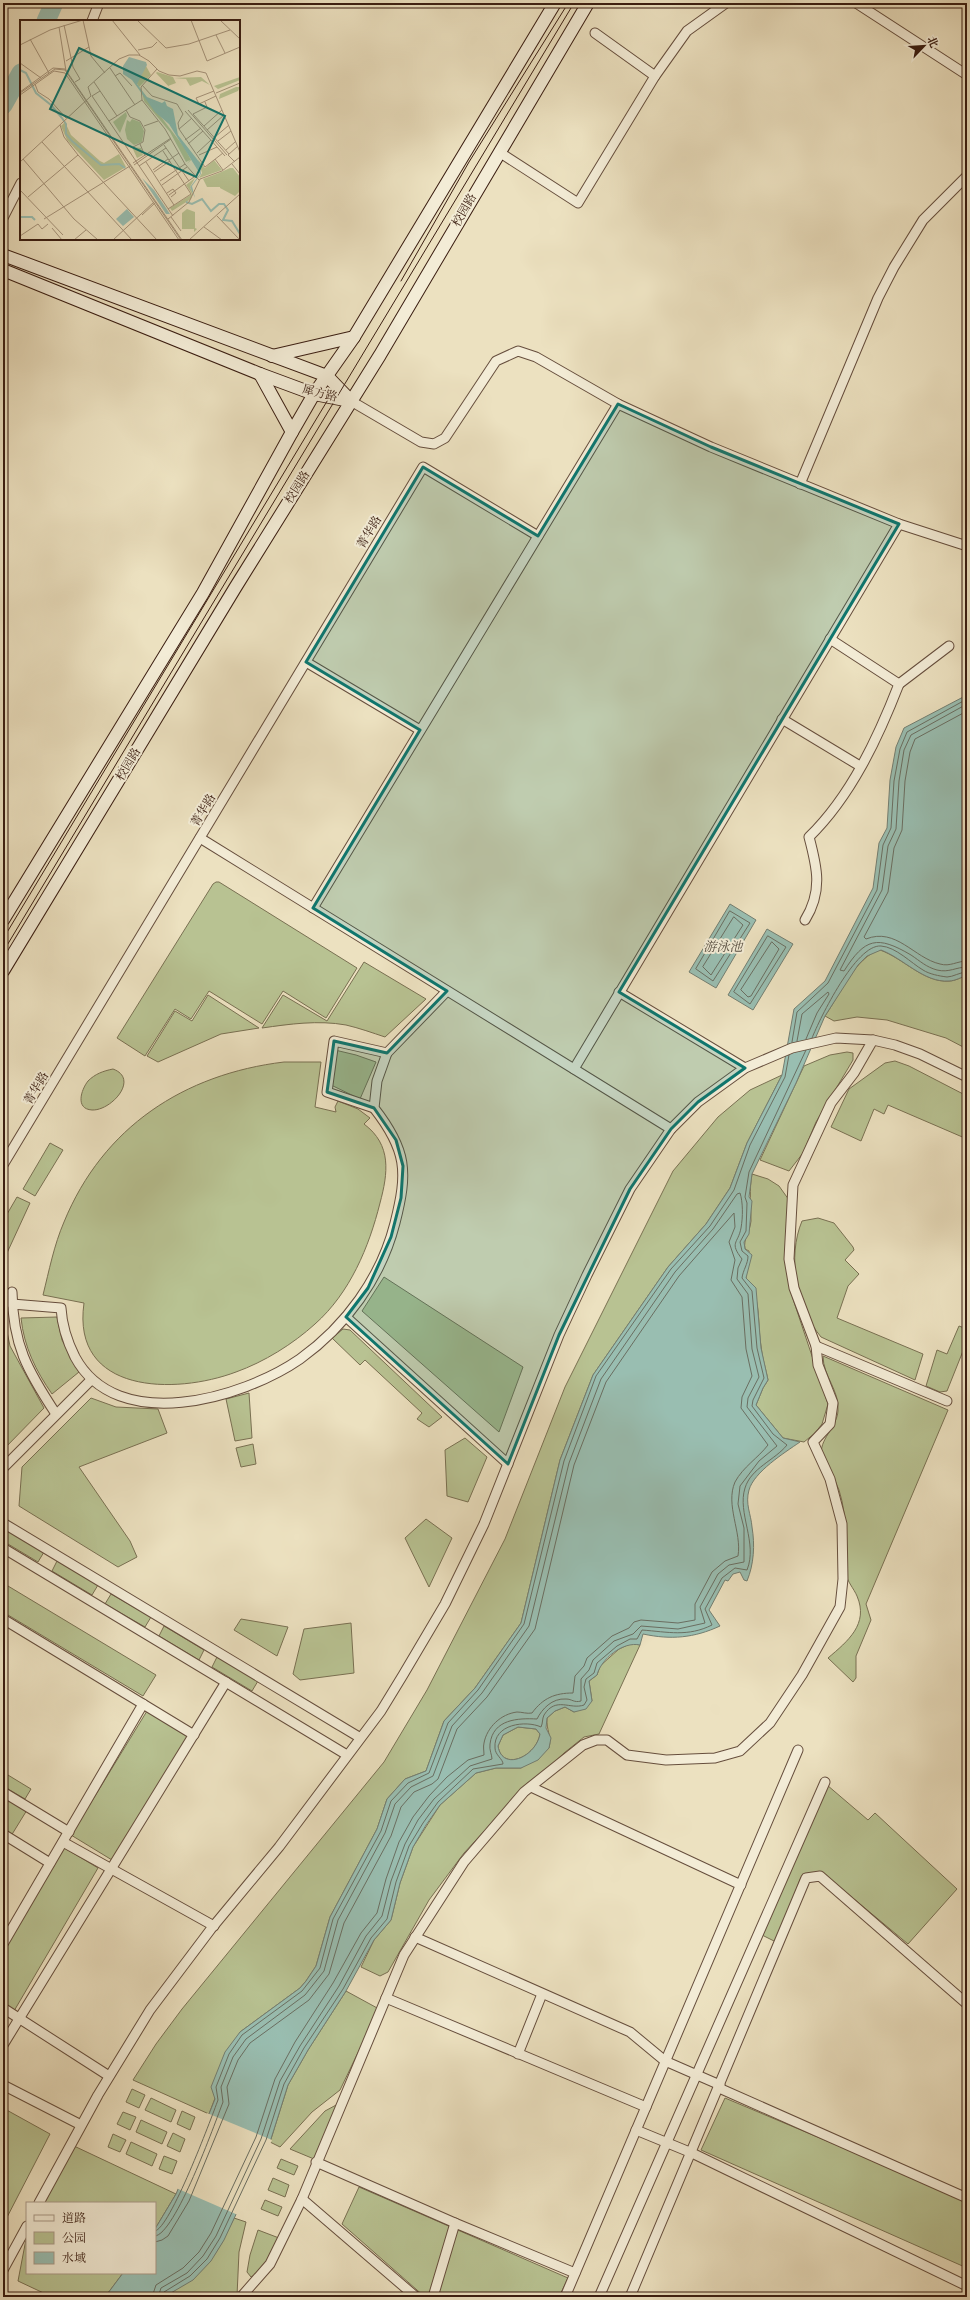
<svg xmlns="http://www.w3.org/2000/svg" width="970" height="2300" viewBox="0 0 970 2300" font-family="'IM FELL French Canon','Noto Serif SC',serif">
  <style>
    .green { fill: #b8c292; stroke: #797052 }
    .water { fill: #99beb1; stroke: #737e71; fill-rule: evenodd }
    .pier { fill: #ece1c0 }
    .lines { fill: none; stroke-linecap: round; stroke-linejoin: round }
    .shore { stroke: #6a6e61; stroke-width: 1 }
    .river { stroke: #99beb1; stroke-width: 19 }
    .street-casing { stroke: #664e3d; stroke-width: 11 }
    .secondary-casing { stroke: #3a1d11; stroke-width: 14 }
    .street { stroke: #f3ecd6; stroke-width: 9 }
    .secondary { stroke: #f3ecd6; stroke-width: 12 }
    .tram { stroke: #3a1d11; stroke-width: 1 }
    .marked { fill: #0f766e; fill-opacity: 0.2; stroke: #0f766e; stroke-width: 3; stroke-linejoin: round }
    .labels { text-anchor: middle; stroke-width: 4; stroke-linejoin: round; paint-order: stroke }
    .street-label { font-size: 12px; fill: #3a1d11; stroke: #f3ecd6 }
    .water-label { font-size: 13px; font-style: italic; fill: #564d41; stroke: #f3ecd6 }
    .inset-river { fill: none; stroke: #99beb1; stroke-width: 2 }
    .inset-road { fill: none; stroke: #a5937a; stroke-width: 1 }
    .view { fill: #0f766e; fill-opacity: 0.15; stroke: #0f766e; stroke-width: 2 }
    .inset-edge { fill: none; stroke: #3a1d11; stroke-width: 2 }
  </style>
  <rect width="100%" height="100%" fill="#ece1c0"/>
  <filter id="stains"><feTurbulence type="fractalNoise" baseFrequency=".005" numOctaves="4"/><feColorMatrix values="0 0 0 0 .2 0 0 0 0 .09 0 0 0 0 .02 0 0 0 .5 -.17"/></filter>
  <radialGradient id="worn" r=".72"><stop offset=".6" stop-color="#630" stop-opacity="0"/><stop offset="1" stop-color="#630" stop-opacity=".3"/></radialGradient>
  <!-- green -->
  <g class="green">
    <path d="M216 882H219L357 968 326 1018 283 991 262 1024 209 991 191 1019 175 1009 145 1056 117 1038 213 884Z"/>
    <path d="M880 950C903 958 924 983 949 981 955 981 962 977 967 975V1049L946 1038 887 1020 857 1017 834 1021 825 1016C839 996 856 956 880 950Z"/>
    <path d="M364 962 426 999 385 1037C373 1033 359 1028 346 1025 318 1020 290 1024 262 1028L283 995 327 1021Z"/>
    <path d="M208 995 259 1028 221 1034 158 1062 147 1056 175 1011 192 1021Z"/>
    <path d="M335 1050 356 1055 376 1062 360 1099 331 1085Z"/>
    <path d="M847 1052 853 1053V1060L816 1122 803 1153 789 1171 760 1160 804 1066 830 1055Z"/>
    <path d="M895 1061 909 1066 967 1096V1139L888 1105 884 1114 874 1109 861 1141 831 1127 849 1089 885 1063Z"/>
    <path d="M284 1062H321L315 1107 336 1112 335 1107 338 1101 358 1109 370 1118 364 1124C392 1145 388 1173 380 1203 369 1247 350 1293 315 1324 293 1344 264 1362 236 1372 175 1395 71 1394 84 1303L43 1295C49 1271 54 1245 64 1222 103 1127 184 1074 284 1062Z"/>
    <path d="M113 1069C140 1079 111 1111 92 1110 75 1109 81 1090 88 1081 95 1074 103 1071 113 1069Z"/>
    <path d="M782 1075 747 1143 730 1188 706 1224 668 1267 593 1375 560 1460 521 1623 475 1688 444 1721 426 1771 405 1779 387 1799 377 1829 330 1917 316 1966 306 1981 300 1988 240 2032 209 2114 133 2080 156 2044 182 2009 384 1762 427 1690 505 1539 565 1387 673 1171 718 1117 750 1090Z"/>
    <path d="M50 1143 63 1150 35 1196 23 1189Z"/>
    <path d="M752 1174 768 1179 779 1186 789 1200 787 1252 793 1299 828 1404 822 1424 815 1433 804 1442 783 1438 756 1405 763 1388 768 1380C766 1369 762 1358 761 1346 757 1322 762 1299 746 1278L749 1251 745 1249C743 1239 750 1232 751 1221 751 1205 749 1190 752 1174Z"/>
    <path d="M17 1197 30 1203 7 1253 3 1252V1221Z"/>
    <path d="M818 1218 834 1223 853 1247 854 1250 845 1260 859 1274 848 1286 837 1318 923 1354 915 1380 821 1337C796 1307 787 1257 802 1221Z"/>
    <path d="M384 1277 523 1367 499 1432 362 1311Z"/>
    <path d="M3 1278 6 1279 5 1322 10 1346 44 1408 3 1450Z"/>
    <path d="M57 1317 62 1340 79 1372 52 1394C36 1371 24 1347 21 1318Z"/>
    <path d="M959 1326 967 1329V1341L947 1391 940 1392 926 1386 937 1350 947 1354Z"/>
    <path d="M343 1329 350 1330 442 1417 429 1427 417 1419 422 1413 365 1360 360 1365 332 1338Z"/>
    <path d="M823 1356 948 1410 866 1604 871 1620 856 1656V1678L853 1682 828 1658C848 1641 869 1624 857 1596 854 1589 847 1581 846 1574 845 1546 848 1518 839 1490 835 1478 826 1467 822 1455 818 1441 837 1427 838 1411 840 1391 823 1376 823 1356Z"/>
    <path d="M249 1393 252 1438 235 1441 226 1399Z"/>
    <path d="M91 1398 116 1407 158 1409 167 1433 79 1467 130 1541 137 1557 118 1567 19 1506 22 1467Z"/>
    <path d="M465 1438 487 1457 468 1502 447 1496 445 1450Z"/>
    <path d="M253 1444 256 1464 241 1467 236 1448Z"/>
    <path d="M426 1519 452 1538 429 1587 405 1538Z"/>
    <path d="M4 1528 44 1552 38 1562 3 1541Z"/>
    <path d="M57 1561 98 1585 92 1595 52 1571Z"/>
    <path d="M3 1583 156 1675 143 1696 3 1612Z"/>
    <path d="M111 1594 151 1617 145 1627 105 1604Z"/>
    <path d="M241 1619 288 1627 277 1656 234 1630Z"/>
    <path d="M351 1623 354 1673 300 1680 293 1674 304 1629Z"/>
    <path d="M164 1626 204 1650 199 1660 159 1636Z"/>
    <path d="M632 1643 640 1645 599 1734 584 1737 564 1753 499 1815 464 1853 429 1900 388 1972 380 1976 361 1967 374 1940 391 1920 400 1883 413 1847 440 1805 476 1773 496 1768H521L549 1748C552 1736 546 1730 547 1718L555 1711 565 1707 574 1712 592 1701 589 1681 597 1675 600 1666 619 1649Z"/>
    <path d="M217 1657 258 1681 252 1691 212 1667Z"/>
    <path d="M147 1711 188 1737 112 1860 71 1835Z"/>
    <path d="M518 1727 536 1729 540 1734C536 1757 502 1772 498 1746L503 1735Z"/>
    <path d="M3 1772 31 1789 25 1799 3 1786Z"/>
    <path d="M827 1785 868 1820 875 1813 957 1889 908 1944 824 1874 801 1877 776 1942 762 1935Z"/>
    <path d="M3 1796 27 1810 11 1836 3 1831Z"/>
    <path d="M63 1847 98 1868 14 2011 3 2004V1949Z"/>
    <path d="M346 1991 379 2009 340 2090 312 2112 280 2147 270 2142 288 2085 308 2050Z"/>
    <path d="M132 2089 145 2095 139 2108 126 2102Z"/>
    <path d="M151 2098 176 2110 171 2122 145 2110Z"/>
    <path d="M725 2098 967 2200V2268L701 2150Z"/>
    <path d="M338 2104 314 2159 290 2149 325 2111Z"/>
    <path d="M3 2108 50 2134 3 2225Z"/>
    <path d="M182 2111 195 2117 190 2130 177 2124Z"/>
    <path d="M123 2112 136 2117 130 2130 117 2124Z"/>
    <path d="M141 2120 167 2132 162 2144 136 2132Z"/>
    <path d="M173 2133 185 2139 180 2152 167 2146Z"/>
    <path d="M113 2134 126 2140 120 2152 108 2147Z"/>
    <path d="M131 2142 157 2154 152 2166 126 2154Z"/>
    <path d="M74 2146 176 2194 155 2229V2203H43Z"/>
    <path d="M164 2156 177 2161 172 2174 159 2169Z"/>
    <path d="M281 2159 298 2166 294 2175 277 2168Z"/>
    <path d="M273 2178 289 2185 285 2197 268 2190Z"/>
    <path d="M359 2187 568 2278 559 2297H425L342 2224Z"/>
    <path d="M265 2200 282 2207 278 2216 261 2209Z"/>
    <path d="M234 2218 246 2222 239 2252 237 2296 164 2297C204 2273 214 2261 234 2218Z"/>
    <path d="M258 2230 279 2238 261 2271 251 2277 247 2272 250 2255Z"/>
    <path d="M27 2234V2273H123L105 2297H52L18 2281Z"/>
  </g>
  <!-- water -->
  <g class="water">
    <path d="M967 695V975C962 977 955 981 949 981 924 983 903 958 881 950L867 956 858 965 825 1016 796 1083 752 1174 749 1197 752 1201 749 1234 744 1242 745 1249 752 1255 746 1278 756 1288 761 1348 768 1380 763 1388 756 1405 783 1438 800 1442C784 1453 754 1472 749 1490 745 1504 751 1514 752 1527 755 1545 754 1564 747 1581L744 1580 740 1572 733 1574 728 1581 725 1580 709 1610 720 1626C694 1638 671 1640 643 1634L640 1645C623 1641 601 1659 597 1675L589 1681 592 1701 586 1709 574 1712 565 1707 555 1711 547 1718 546 1728 551 1738 549 1748 538 1760 521 1768H496L476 1773 440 1805 426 1825 413 1847 400 1883 391 1920 374 1940 346 1991 308 2050 288 2085 270 2142 224 2240 211 2261 193 2280 164 2297H105L123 2273H155V2229L176 2194 209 2114 215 2099 211 2087 225 2052 240 2032 300 1988 306 1981 316 1966 330 1917 377 1829 387 1799 405 1779 426 1771 444 1721 475 1688 521 1623 560 1460 593 1375 668 1267 706 1224 730 1188 747 1143 782 1075 794 1009 825 981 873 888 879 843 887 828 890 780 896 747 904 728ZM518 1727 536 1729 540 1734C536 1757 502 1772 498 1746L503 1735Z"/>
    <path d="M730 904 756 920 716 988 689 972Z"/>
    <path d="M767 929 793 944 753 1010 728 995Z"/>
  </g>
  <!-- pier -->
  <path class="pier" d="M207 2113 272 2140 238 2215 176 2188Z"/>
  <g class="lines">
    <!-- shore -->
    <g class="shore">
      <path d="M967 704 911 735 904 750 899 781 896 829 888 846 882 890 840 970 844 971C865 938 877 935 911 955 920 961 926 967 937 970 949 973 956 967 967 967"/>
      <path d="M967 711 915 739 910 752 905 781 902 830 894 848 888 892 864 937 866 939C896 927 914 958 940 964 950 967 957 961 967 961"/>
      <path d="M730 911 750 923 713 981 696 969Z"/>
      <path d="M734 917 743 925 711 975 703 967Z"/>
      <path d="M768 936 786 947 750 1004 734 992Z"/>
      <path d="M772 942 779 949 751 996 748 997 741 990Z"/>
      <path d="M812 1038C820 1018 856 944 881 946 896 947 911 963 923 970 929 974 939 976 947 977 953 977 960 972 967 972"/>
      <path d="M797 1041 802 1014 828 992 829 994 817 1013 806 1039"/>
      <path d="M792 1042 797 1012 828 983 877 890 883 845 891 828 894 781 900 749 907 732 967 699"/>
      <path d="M155 2231C170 2229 211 2119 218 2100L216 2087 229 2054 242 2035 302 1991 320 1968 333 1919 381 1831 391 1801 408 1783 429 1773 448 1723 478 1690 524 1624 564 1461 596 1376 671 1269 710 1226 734 1190 750 1145 785 1077 789 1055"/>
      <path d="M155 2236C175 2235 215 2123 223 2102L221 2087 233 2057 246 2039 305 1995 324 1971 338 1920 385 1833 395 1804 411 1787 433 1776 452 1726 482 1693 529 1626 569 1463 601 1379 675 1272 713 1229 737 1194 740 1193C743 1202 743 1217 741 1228 738 1244 729 1242 742 1259L738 1268 737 1279 748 1294 752 1349 759 1377 748 1398 747 1407 777 1446 759 1461 740 1486 738 1504 744 1528V1562L729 1565 718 1574 700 1607 705 1623 678 1629 641 1626 633 1634 614 1641 593 1660 589 1670 581 1679V1701C574 1703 572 1699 566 1699 552 1698 542 1709 537 1719 518 1718 493 1719 490 1744 489 1750 492 1755 492 1759L470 1766 434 1799 418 1820 405 1844 391 1881 382 1916 366 1936 339 1986 300 2046 280 2081 261 2139 216 2236 203 2256 187 2273 161 2288 158 2297"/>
      <path d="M152 2297 156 2285 183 2268 199 2252 211 2233 256 2137 275 2079 295 2042 333 1983 361 1933 377 1913 386 1879 399 1842 413 1817 429 1796 447 1777 468 1760 484 1755C484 1751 483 1747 484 1743 487 1727 501 1714 517 1712 522 1712 527 1714 532 1713 543 1698 555 1693 573 1693L575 1676 584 1666 587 1658 612 1636 629 1628 634 1622 641 1620 678 1623 695 1620V1604L712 1572 725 1561 738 1556C742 1532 725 1505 735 1482 743 1467 758 1458 768 1445L741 1408 742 1397 752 1376 746 1349 742 1297 731 1280 735 1260 729 1242 735 1227 734 1213 679 1276 606 1382 574 1465 535 1629 487 1697 457 1729 438 1779 432 1784 414 1792 401 1807 391 1836 344 1923 329 1974 309 2000 250 2043 238 2060 227 2087 229 2104 189 2201 168 2236 162 2240 155 2242"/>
      <path d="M163 2297 164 2292 190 2276 207 2259 220 2238 266 2140 284 2084 304 2048 343 1989 371 1938 387 1919 396 1882 409 1846 423 1823 438 1802 473 1769 503 1764C503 1759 495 1755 495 1748 493 1724 526 1720 541 1727 543 1723 542 1719 544 1715 556 1696 570 1710 584 1705L587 1700 584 1687 586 1679 594 1673 597 1663 617 1646 630 1639H637L642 1630C668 1632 688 1637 712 1625L705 1609 722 1578 735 1568 747 1570C758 1543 737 1513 745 1488 751 1468 775 1460 787 1445L773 1434 752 1406 753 1400 764 1378 757 1348 752 1291 742 1278C743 1270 748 1264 748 1256L742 1251 740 1242 746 1231 747 1203 745 1197 749 1172 806 1050"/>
    </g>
    <!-- river -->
    <g class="river">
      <path d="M46 21 54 3"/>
      <path d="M3 105 21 73"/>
    </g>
    <defs>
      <g id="street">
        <path d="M856 3 967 75"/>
        <path d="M92 21 99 3"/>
        <path d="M595 33 655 76"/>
        <path d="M499 152 578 203 655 76 687 31 726 3"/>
        <path d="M3 218 21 183"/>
        <path d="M351 401 421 442 434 444 445 438 496 361 518 351 536 357 618 404 711 447 899 524 967 546"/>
        <path d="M800 484 878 298 894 267 923 220 967 176"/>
        <path d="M306 662 420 730"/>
        <path d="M899 684 949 646"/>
        <path d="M782 719 860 766"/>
        <path d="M200 838 671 1129"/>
        <path d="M313 908 618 404"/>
        <path d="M805 920C823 891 817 867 809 837 851 796 878 738 899 684L830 639"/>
        <path d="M619 992 745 1068"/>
        <path d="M574 1069 899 524"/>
        <path d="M374 1108 327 1092 334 1041 387 1053"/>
        <path d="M3 1165 423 467 538 536"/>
        <path d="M12 1292C13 1345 27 1370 56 1414"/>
        <path d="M12 1304 61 1308C62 1326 67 1341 75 1357 117 1435 242 1399 300 1359 346 1326 381 1278 395 1223 408 1172 407 1150 374 1108L377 1081 387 1053 447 991"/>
        <path d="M346 1317 508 1464"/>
        <path d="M816 1346 947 1401"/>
        <path d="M3 1468 91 1380"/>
        <path d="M3 1523 359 1737"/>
        <path d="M3 1548 347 1755"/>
        <path d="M3 1619 194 1735"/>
        <path d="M531 1787 741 1885"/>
        <path d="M3 1792 69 1832"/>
        <path d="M3 1834 50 1863"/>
        <path d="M63 1842 214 1926"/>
        <path d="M415 1937 630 2032 665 2061 720 2085"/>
        <path d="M3 1944 143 1704"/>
        <path d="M386 1998 646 2107"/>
        <path d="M3 2008 109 2076"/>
        <path d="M3 2045 226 1682"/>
        <path d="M518 2054 542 1994"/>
        <path d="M3 2085 81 2125"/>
        <path d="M719 2088 967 2198"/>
        <path d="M636 2130 692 2153 967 2286"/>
        <path d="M316 2162 455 2223 575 2273"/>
        <path d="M302 2199 416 2297"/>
        <path d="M39 2203 98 2095 150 2010 211 1929 279 1847 381 1711 403 1675 445 1604 484 1524 559 1335 587 1275 630 1189 671 1129 698 1102 745 1068 792 1048 836 1038 873 1040 895 1045 920 1054 967 1077"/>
        <path d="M3 2270 27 2226"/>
        <path d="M241 2297 270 2264 302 2199 404 1955 464 1862 524 1792 583 1745 596 1740H607L627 1755 666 1760 715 1758 740 1751 770 1723 802 1675 840 1607 843 1579 842 1524 830 1479 813 1442 830 1424 833 1403 818 1365 816 1346 794 1288 789 1259 793 1185 831 1103 854 1073 873 1040"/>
        <path d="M433 2297 455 2223"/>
        <path d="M565 2297 798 1750"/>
        <path d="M599 2297 825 1782"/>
        <path d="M630 2297 806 1878 820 1876 967 2004"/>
      </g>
      <g id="secondary">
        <path d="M3 255 327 376 351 401"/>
        <path d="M3 270 260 374 314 394 350 401"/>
        <path d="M272 356 354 337"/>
        <path d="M260 374 292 432"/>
        <path d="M3 920 203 593 292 432 314 394 354 337 555 3"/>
        <path d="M3 971 235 588 380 355 588 3"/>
      </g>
    </defs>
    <!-- street casing -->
    <use href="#street" class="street-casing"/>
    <!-- secondary casing -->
    <use href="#secondary" class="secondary-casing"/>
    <!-- street -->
    <use href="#street" class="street"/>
    <!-- secondary -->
    <use href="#secondary" class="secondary"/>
    <!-- tram -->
    <g class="tram">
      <path d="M401 281 469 162 567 5"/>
      <path d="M3 939 332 393"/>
      <path d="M3 952 574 3"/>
    </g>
  </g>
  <!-- marked area -->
  <path class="marked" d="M618 404 711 447 899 524 619 992 745 1068 698 1102 671 1129 630 1189 559 1335 508 1464 346 1317 368 1288 391 1237 401 1198 403 1166 396 1140 374 1108 327 1092 334 1041 387 1053 447 991 313 908 420 730 306 662 423 467 538 536Z"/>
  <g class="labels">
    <!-- street labels -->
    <g class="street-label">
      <text transform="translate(464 210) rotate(-60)" y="4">校园路</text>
      <text transform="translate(320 393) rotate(14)" y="4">犀方路</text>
      <text transform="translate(297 487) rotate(-58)" y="4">校园路</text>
      <text transform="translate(369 532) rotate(-59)" y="4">菁华路</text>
      <text transform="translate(128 764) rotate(-59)" y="4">校园路</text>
      <text transform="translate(203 810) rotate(-59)" y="4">菁华路</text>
      <text transform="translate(36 1088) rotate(-59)" y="4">菁华路</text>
    </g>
    <!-- water labels -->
    <g class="water-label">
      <text x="723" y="951">游泳池</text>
    </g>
  </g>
  <!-- overview -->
  <g transform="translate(20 20)">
    <rect width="220" height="220" fill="#ece1c0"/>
    <path d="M126 46 131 55 119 67 116 62ZM137 52 153 57 156 63 148 66 152 70 136 53ZM181 57 190 65 182 61 170 66 166 59 154 58ZM220 57V60L198 69 194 66ZM216 67H220L218 71 199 79 200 74ZM122 72 164 127 171 140 167 144 170 140 166 142 150 112 124 81ZM106 92 107 96 100 113 93 102ZM112 99 120 102 124 111 122 122 114 125 107 119 105 110 107 100 110 102ZM45 102 51 115 80 141 84 143 99 134 106 147 84 160 47 120 41 106ZM112 127 121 128 123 135 117 138ZM178 140 185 148 194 140 202 150 179 158 182 153ZM210 148H213L220 157V171L215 176 200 168V163V167H187L183 159 199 153 200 159 199 153ZM175 158 170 167 173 174 171 179 152 191 150 188 172 174 166 165ZM167 189 175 192V208L177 209 174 212V209H162V193Z" fill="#b8c292"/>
    <path d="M109 37 126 42 127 45 117 64 127 77 142 83 145 81 147 86 153 89 158 115 180 143 181 154 172 166 175 178 170 167 180 154 149 104 135 92 112 60 103 54V46ZM122 158 134 170 150 194H146ZM107 189 114 197 103 206 96 199Z" fill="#99beb1"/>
    <path class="inset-river" d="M0 50 6 53 16 73 31 85 42 98 46 104V114L52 121 81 145 99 144 105 148M166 182 172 184 182 179 191 191 199 184H204L208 190 203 200 212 201 220 214M0 197H12L15 200"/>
    <path class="inset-road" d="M63 0 71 36 85 53M117 0 146 28 169 24 210 10M171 0 187 41 220 27M200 0 220 19M44 5 53 47 60 59 55 62M39 7 46 51M196 15 205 33M10 19 29 53M0 25 30 10 63 0M118 30 132 27 137 22M119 35 129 41 139 51 149 55 160 56 177 51 186 53 220 132M46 41 69 27M0 43 21 58M90 48 115 85M137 49 121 67 122 80 145 109 165 144 179 160M95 56 100 53 112 66M74 62 97 96M15 64 18 72 29 79 46 98M122 65 132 76 157 84 163 94 158 103 159 109 185 147 203 133M80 71 72 76 153 196M194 71 176 78 179 84 196 76M0 72 33 48 45 49 162 220M0 73 35 49 45 50 161 220M196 73 220 63M0 75 34 51 45 53 159 220M185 82 187 87 173 94 209 134M106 90 110 97 120 101 125 110 123 122 113 127M168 90 207 135M165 91 205 136M89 101 122 80M40 105 44 117 58 135 137 220M124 106 138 101M184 106 202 90M159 109 172 98M187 110 204 95M195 117 209 105M165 120 181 108M198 121 211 111M22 122 112 220M120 124 125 136M168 124 183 111M144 125 169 161M206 130 215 122M143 131 171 174 148 189M177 133 191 120M179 135 197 127M3 139 54 199 78 220M195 139 203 150M149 140 159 133M0 142 71 76 68 67 99 39 109 35H120L92 0M126 142 154 185M215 142 208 135 218 126M113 143 151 118M212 144 220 154M114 145 151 119M119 146 146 128M133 150 148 139M134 152 150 141M140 161 165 144M142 165 167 147M0 170 43 215M147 173 153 169 156 173 151 177M149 175 174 157M8 177 58 135M122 195 135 183M197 196 220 220M151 197 161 211M24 199 110 146M148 199 169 182 180 159 202 151 220 137M184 207 202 220M32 208 42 220M0 216 18 204 22 209 28 204M54 220 66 210M93 220 134 182M169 220 220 174"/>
    <path class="view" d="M59 28 205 96 176 157 30 89Z"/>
    <rect width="220" height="220" class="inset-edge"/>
  </g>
  <!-- margin -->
  <rect width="970" height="2300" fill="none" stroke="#ece1c0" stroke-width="16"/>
  <rect x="4" y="4" width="962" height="2292" fill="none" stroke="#3a1d11" stroke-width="2"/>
  <rect x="8" y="8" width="954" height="2284" fill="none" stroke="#3a1d11"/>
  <!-- legend -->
  <rect x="26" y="2202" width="130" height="72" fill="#f3ecd6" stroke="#a99987"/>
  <rect x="34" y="2215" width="20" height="6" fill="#f3ecd6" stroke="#a99987"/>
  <text x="62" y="2222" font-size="12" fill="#3a1d11">道路</text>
  <rect x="34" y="2232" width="20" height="12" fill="#b8c292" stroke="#a99987"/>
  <text x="62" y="2242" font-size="12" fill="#3a1d11">公园</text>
  <rect x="34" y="2252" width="20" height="12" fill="#99beb1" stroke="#a99987"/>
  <text x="62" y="2262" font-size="12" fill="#3a1d11">水域</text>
  <!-- north arrow -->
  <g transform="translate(924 46) rotate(65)" stroke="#f3ecd6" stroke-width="3" paint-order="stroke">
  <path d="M0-3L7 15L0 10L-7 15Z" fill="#3a1d11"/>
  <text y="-6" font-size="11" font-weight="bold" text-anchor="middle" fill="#3a1d11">北</text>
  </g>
  <rect width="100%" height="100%" filter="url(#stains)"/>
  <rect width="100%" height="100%" fill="url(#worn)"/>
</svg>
